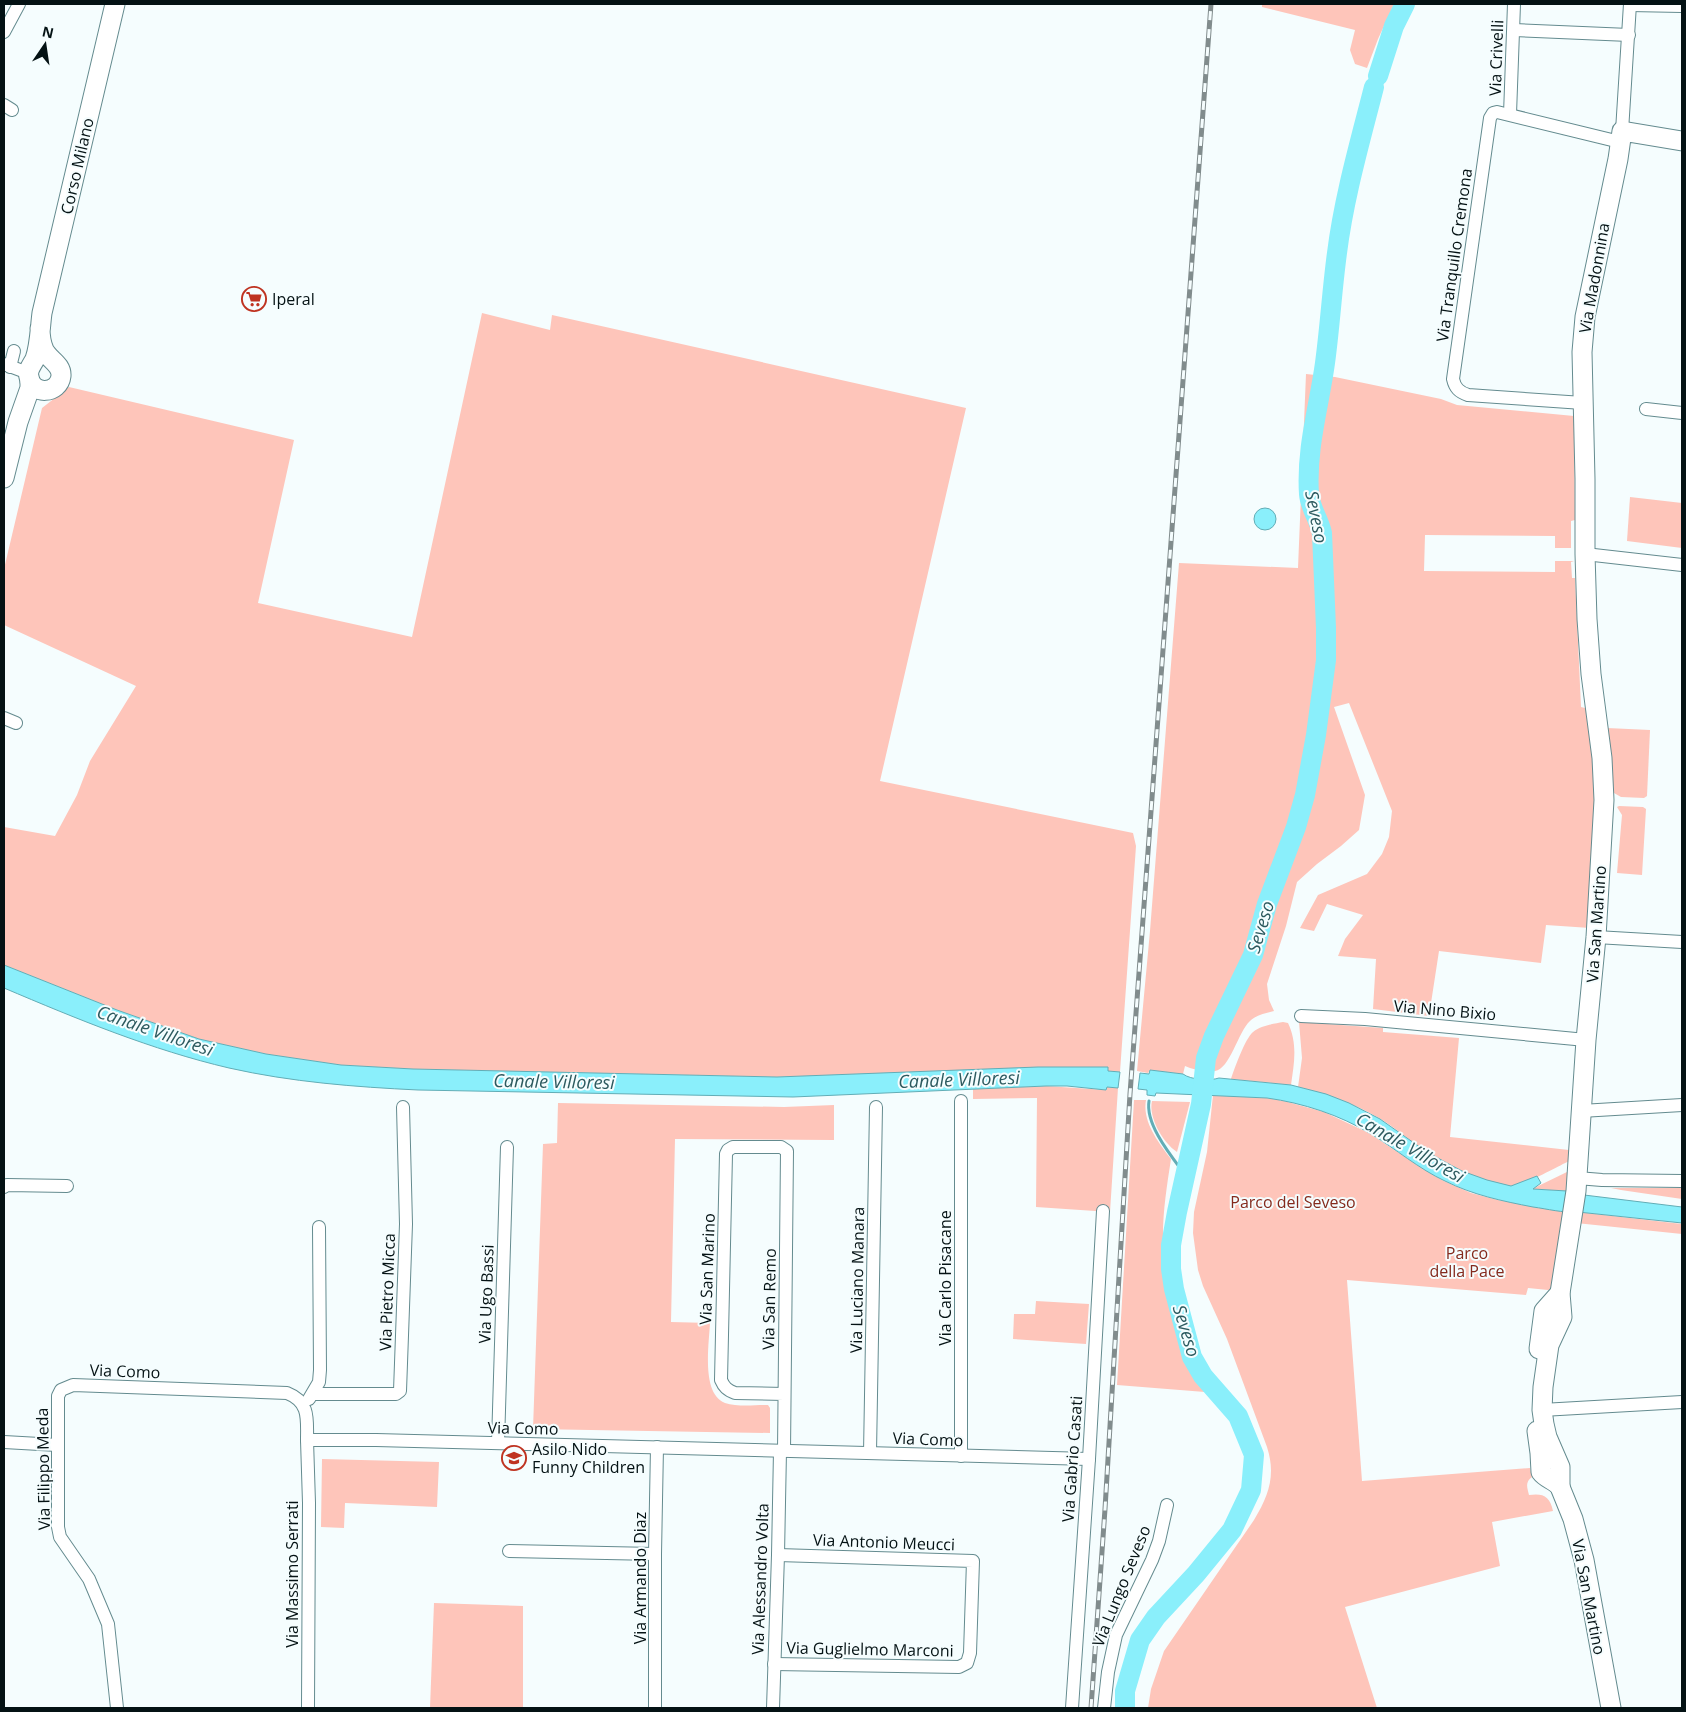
<svg xmlns="http://www.w3.org/2000/svg" width="1686" height="1712" viewBox="0 0 1686 1712" font-family="'Open Sans',sans-serif">
  <style>
    .green { fill: #fec5ba }
    .water { fill: #8aeffb; stroke: #62adb6 }
    .lines { fill: none; stroke-linecap: round; stroke-linejoin: round }
    .stream { stroke: #62adb6; stroke-width: 3 }
    .river { stroke: #8aeffb; stroke-width: 20 }
    .street-casing { stroke: #648b8f; stroke-width: 14 }
    .secondary-casing { stroke: #648b8f; stroke-width: 21 }
    .street { stroke: #fff; stroke-width: 12 }
    .secondary { stroke: #fff; stroke-width: 19 }
    .rail-casing { stroke: #818c8d; stroke-width: 5 }
    .rail { stroke: #f5fdfe; stroke-width: 3; stroke-dasharray: 9; stroke-linecap: butt }
    .labels { text-anchor: middle; stroke-width: 4; stroke-linejoin: round; paint-order: stroke }
    .street-label { font-size: 16px; fill: #041214; stroke: #f5fdfe }
    .poi-label { font-size: 16px; fill: #041214; stroke: #f5fdfe; text-anchor: start }
    .park-label { font-size: 16px; fill: #842a1d; stroke: #f5fdfe }
    .water-label { font-size: 18px; font-style: italic; fill: #2c5a5f; stroke: #f5fdfe }
  </style>
  <rect width="100%" height="100%" fill="#f5fdfe"/>
  <!-- green -->
  <g class="green">
    <path d="M1262 4H1394L1378 39 1367 68 1355 64 1350 50 1355 30 1262 7Z"/>
    <path d="M482 313 550 330 552 315 966 408 880 781 1133 833 1136 846 1120 1072 1108 1071V1067L777 1077 413 1069 341 1065 266 1054 199 1039 117 1010 4 965V827L55 836 77 795 90 761 136 686 4 625V569L42 408 69 387 294 440 258 603 412 637Z"/>
    <path d="M1306 374 1335 377 1441 399 1457 405 1574 416 1575 520 1571 521V548H1575H1555V536L1425 535 1424 571 1555 572V561H1574L1571 562 1572 578H1575L1581 707 1589 709 1596 787 1590 928 1546 925 1541 963 1439 951 1429 1016 1373 1009 1376 959 1338 956 1345 939 1363 915 1327 904 1314 931 1300 928 1318 895 1367 874 1382 854 1389 837 1392 811 1349 703 1334 707 1365 795 1359 830 1341 846 1317 864 1297 882 1286 926 1267 984 1269 1000 1274 1011C1266 1013 1256 1015 1250 1021 1238 1032 1230 1069 1215 1071 1212 1072 1207 1071 1204 1070 1197 1070 1192 1069 1185 1066L1183 1074 1150 1070 1148 1073 1137 1071 1150 931 1179 563 1298 568Z"/>
    <path d="M1630 497 1682 503V548L1627 541Z"/>
    <path d="M1607 728 1650 730 1647 796 1644 798 1621 797 1614 793Z"/>
    <path d="M1619 806 1643 807 1646 809 1642 875 1617 873 1622 815 1617 807Z"/>
    <path d="M1283 1022 1288 1023C1298 1044 1294 1064 1291 1085L1231 1079C1235 1067 1245 1039 1253 1032 1261 1025 1274 1024 1283 1022Z"/>
    <path d="M1299 1022 1383 1028V1032L1459 1038 1450 1137 1569 1150V1161C1557 1167 1521 1187 1510 1186 1484 1184 1444 1164 1423 1149 1408 1139 1394 1127 1379 1118 1353 1103 1327 1094 1298 1087L1302 1058Z"/>
    <path d="M1046 1086 1106 1090 1107 1087 1118 1088 1110 1212 1036 1207 1037 1098 973 1099V1089Z"/>
    <path d="M1213 1095 1267 1098 1284 1101 1324 1112 1369 1133 1423 1169 1444 1181 1471 1193 1498 1200 1565 1212 1552 1289 1548 1290 1528 1288 1526 1295 1347 1280 1362 1481 1530 1468 1532 1477C1525 1482 1527 1487 1529 1495 1543 1493 1550 1496 1553 1511L1492 1522 1500 1566 1345 1607 1377 1708H1148L1151 1689 1164 1651 1254 1520C1269 1495 1276 1475 1267 1447L1227 1339 1203 1286 1198 1270 1193 1233 1194 1212 1207 1152Z"/>
    <path d="M1134 1100H1146C1142 1122 1159 1143 1171 1159 1167 1185 1163 1210 1163 1235 1162 1277 1173 1323 1189 1361 1193 1372 1200 1382 1205 1392L1117 1385Z"/>
    <path d="M1152 1101 1190 1102 1177 1152C1163 1143 1148 1117 1152 1101Z"/>
    <path d="M558 1103 784 1107 834 1105V1140L675 1139 671 1322 710 1323C709 1344 701 1394 725 1403 737 1407 755 1405 768 1405L770 1408V1433L533 1429 543 1144 557 1143Z"/>
    <path d="M1569 1171 1567 1191 1532 1189Z"/>
    <path d="M1611 1188H1682V1199L1621 1190Z"/>
    <path d="M1578 1212 1682 1224V1234L1576 1223Z"/>
    <path d="M1036 1301 1089 1304 1086 1344 1013 1339 1014 1314H1035Z"/>
    <path d="M322 1459 439 1462 437 1507 345 1503 344 1528 321 1527Z"/>
    <path d="M434 1603 523 1606V1708H430Z"/>
  </g>
  <!-- water -->
  <g class="water">
    <circle cx="1265" cy="519" r="11"/>
    <path d="M4 965 117 1010 199 1039 266 1054 341 1065 413 1069 777 1077 1038 1067H1108V1071L1120 1072 1118 1088 1107 1087 1106 1090 1067 1086H1046L793 1097 418 1090C355 1087 291 1082 229 1068 152 1050 77 1019 4 988Z"/>
    <path d="M1150 1070 1183 1074C1191 1080 1210 1081 1219 1078L1291 1085 1326 1094 1349 1103 1380 1119 1424 1150 1445 1162 1462 1171 1487 1180 1511 1186 1537 1176 1541 1183 1533 1189 1567 1191 1576 1194 1682 1207V1223L1578 1212C1562 1213 1548 1209 1533 1207 1502 1201 1473 1195 1445 1181 1419 1169 1396 1149 1371 1134 1340 1115 1303 1103 1267 1098L1156 1093 1155 1096 1147 1095V1090L1138 1089 1140 1073 1149 1074Z"/>
  </g>
  <g class="lines">
    <!-- stream -->
    <path class="stream" d="M1149 1101C1145 1125 1172 1157 1186 1176"/>
    <!-- river -->
    <g class="river">
      <path d="M1378 76 1394 26 1405 4"/>
      <path d="M1125 1708V1691L1140 1640 1156 1617 1196 1574 1232 1530 1251 1490 1254 1455 1238 1416 1203 1376 1192 1357 1174 1289 1171 1269V1245L1177 1212 1201 1104 1206 1058 1214 1036 1253 955 1267 904 1296 827 1305 795 1316 735 1326 660V628L1322 533C1319 519 1310 508 1309 494 1306 448 1319 407 1325 363 1330 326 1332 290 1337 253 1344 197 1360 142 1374 87"/>
    </g>
    <defs>
      <g id="street">
        <path d="M1630 5 1682 6"/>
        <path d="M1514 30 1629 35"/>
        <path d="M4 32 19 4"/>
        <path d="M4 105 12 110"/>
        <path d="M1510 114 1514 4"/>
        <path d="M1622 131 1630 4"/>
        <path d="M4 364 28 373"/>
        <path d="M10 367 14 351"/>
        <path d="M1583 403 1468 395C1459 392 1455 388 1453 379L1490 118 1493 113 1497 112 1620 142"/>
        <path d="M1646 409 1682 413"/>
        <path d="M1585 554 1682 565"/>
        <path d="M4 718 16 723"/>
        <path d="M1596 937 1682 942"/>
        <path d="M1301 1016 1365 1019 1586 1040"/>
        <path d="M1581 1111 1682 1105"/>
        <path d="M1577 1178 1602 1180 1682 1181"/>
        <path d="M4 1187 7 1185 67 1186"/>
        <path d="M313 1394H396L400 1391 406 1224 403 1107"/>
        <path d="M309 1399 319 1382 320 1370 319 1227"/>
        <path d="M1542 1410 1682 1402"/>
        <path d="M307 1440 309 1503 308 1708"/>
        <path d="M4 1442 57 1445"/>
        <path d="M498 1443 507 1147"/>
        <path d="M784 1451 787 1151 781 1147H733L728 1150 726 1154 721 1380C724 1387 727 1390 735 1393L784 1394"/>
        <path d="M870 1453 876 1107"/>
        <path d="M961 1456V1101"/>
        <path d="M509 1551 655 1554"/>
        <path d="M774 1664 959 1667 967 1663 970 1653 973 1561 778 1555"/>
        <path d="M117 1708 108 1624 89 1579 60 1537 58 1527V1396L61 1390 73 1385 287 1393C310 1402 307 1419 307 1440H376L1089 1459"/>
        <path d="M655 1708V1554L657 1447"/>
        <path d="M773 1708 778 1555 780 1451"/>
        <path d="M1072 1708 1089 1459 1103 1211"/>
        <path d="M1104 1708 1108 1672 1116 1635 1152 1560 1159 1541 1167 1505"/>
      </g>
      <g id="secondary">
        <path d="M40 328C40 335 41 343 44 350 49 360 62 364 61 376 59 394 32 396 29 377 27 370 32 365 35 359 40 345 40 328 42 313L115 4"/>
        <path d="M4 478 18 422 30 388V382"/>
        <path d="M1539 1349 1544 1311 1560 1293"/>
        <path d="M1537 1431 1540 1453 1541 1472C1546 1479 1555 1480 1560 1487L1573 1519 1584 1560 1611 1708"/>
        <path d="M1560 1487V1467L1547 1437 1544 1424 1542 1410 1543 1387 1549 1345 1562 1317 1560 1293 1576 1191 1586 1040 1596 937 1604 800 1602 758 1591 674 1587 619 1585 554V479L1582 352 1585 317 1618 159 1622 131 1682 141"/>
      </g>
    </defs>
    <!-- street casing -->
    <use href="#street" class="street-casing"/>
    <!-- secondary casing -->
    <use href="#secondary" class="secondary-casing"/>
    <!-- street -->
    <use href="#street" class="street"/>
    <!-- secondary -->
    <use href="#secondary" class="secondary"/>
    <defs>
      <path id="rail" d="M1091 1708 1105 1509 1130 1094 1211 4"/>
    </defs>
    <!-- rail casing -->
    <use href="#rail" class="rail-casing"/>
    <!-- rail -->
    <use href="#rail" class="rail"/>
  </g>
  <!-- icons -->
  <defs>
    <symbol id="supermarket-ring" viewBox="-11 -11 22 22"><circle r="9.5" fill="#f5fdfe" stroke="#bf3321" stroke-width="1.5"/><path d="M-6-5.5h2.5l.6 2H6L4.5 2H-2.5L-4.4-4H-6ZM-1.5 3.2a1.3 1.3 0 1 0 .1 0ZM3 3.2a1.3 1.3 0 1 0 .1 0Z" fill="#bf3321"/></symbol>
    <symbol id="school-ring" viewBox="-11 -11 22 22"><circle r="9.5" fill="#f5fdfe" stroke="#bf3321" stroke-width="1.5"/><path d="M0-5L7-2L0 1L-7-2ZM-4 1L0 2.5L4 1V4Q0 6-4 4Z" fill="#bf3321"/></symbol>
  </defs>
  <g fill-rule="evenodd">
    <use href="#supermarket-ring" x="240" y="285" width="28" height="28"/>
    <use href="#school-ring" x="500" y="1444" width="28" height="28"/>
  </g>
  <g class="labels">
    <!-- street labels -->
    <g class="street-label">
      <text transform="translate(1496 58) rotate(-88)" y="6">Via Crivelli</text>
      <text transform="translate(77 166) rotate(-77)" y="6">Corso Milano</text>
      <text transform="translate(1454 255) rotate(-82)" y="6">Via Tranquillo Cremona</text>
      <text transform="translate(1594 278) rotate(-80)" y="6">Via Madonnina</text>
      <text transform="translate(1596 924) rotate(-86)" y="6">Via San Martino</text>
      <text transform="translate(1445 1010) rotate(5)" y="6">Via Nino Bixio</text>
      <text transform="translate(707 1269) rotate(-88)" y="6">Via San Marino</text>
      <text transform="translate(945 1278) rotate(-90)" y="6">Via Carlo Pisacane</text>
      <text transform="translate(857 1280) rotate(-89)" y="6">Via Luciano Manara</text>
      <text transform="translate(387 1292) rotate(-88)" y="6">Via Pietro Micca</text>
      <text transform="translate(486 1294) rotate(-88)" y="6">Via Ugo Bassi</text>
      <text transform="translate(769 1299) rotate(-89)" y="6">Via San Remo</text>
      <text transform="translate(125 1371) rotate(2)" y="6">Via Como</text>
      <text transform="translate(523 1428) rotate(1)" y="6">Via Como</text>
      <text transform="translate(928 1439) rotate(2)" y="6">Via Como</text>
      <text transform="translate(1072 1459) rotate(-86)" y="6">Via Gabrio Casati</text>
      <text transform="translate(43 1469) rotate(-91)" y="6">Via Filippo Meda</text>
      <text transform="translate(884 1542) rotate(2)" y="6">Via Antonio Meucci</text>
      <text transform="translate(292 1574) rotate(-90)" y="6">Via Massimo Serrati</text>
      <text transform="translate(640 1578) rotate(-90)" y="6">Via Armando Diaz</text>
      <text transform="translate(760 1579) rotate(-88)" y="6">Via Alessandro Volta</text>
      <text transform="translate(1121 1586) rotate(-68)" y="6">Via Lungo Seveso</text>
      <text transform="translate(1589 1597) rotate(79)" y="6">Via San Martino</text>
      <text transform="translate(870 1649) rotate(1)" y="6">Via Guglielmo Marconi</text>
    </g>
    <!-- poi labels -->
    <g class="poi-label">
      <text x="272" y="305">Iperal</text>
      <text x="532" y="1455">Asilo Nido<tspan x="532" dy="18">Funny Children</tspan></text>
    </g>
    <!-- park labels -->
    <g class="park-label">
      <text x="1293" y="1208">Parco del Seveso</text>
      <text x="1467" y="1259">Parco<tspan x="1467" dy="18">della Pace</tspan></text>
    </g>
    <!-- water labels -->
    <g class="water-label">
      <text transform="translate(1316 517) rotate(79)" y="6">Seveso</text>
      <text transform="translate(1261 927) rotate(-73)" y="6">Seveso</text>
      <text transform="translate(155 1031) rotate(19)" y="6">Canale Villoresi</text>
      <text transform="translate(959 1080) rotate(-2)" y="6">Canale Villoresi</text>
      <text transform="translate(554 1082) rotate(1)" y="6">Canale Villoresi</text>
      <text transform="translate(1410 1148) rotate(30)" y="6">Canale Villoresi</text>
      <text transform="translate(1186 1331) rotate(73)" y="6">Seveso</text>
    </g>
  </g>
  <!-- border -->
  <rect width="1686" height="1712" fill="none" stroke="#041214" stroke-width="10"/>
  <!-- north arrow -->
  <g transform="translate(45 45) rotate(13)" stroke="#f5fdfe" stroke-width="4" paint-order="stroke">
  <path d="M0-4L9 19L0 12L-9 19Z" fill="#041214"/>
  <text y="-8" font-size="14" font-weight="bold" text-anchor="middle" fill="#041214">N</text>
  </g>
</svg>
